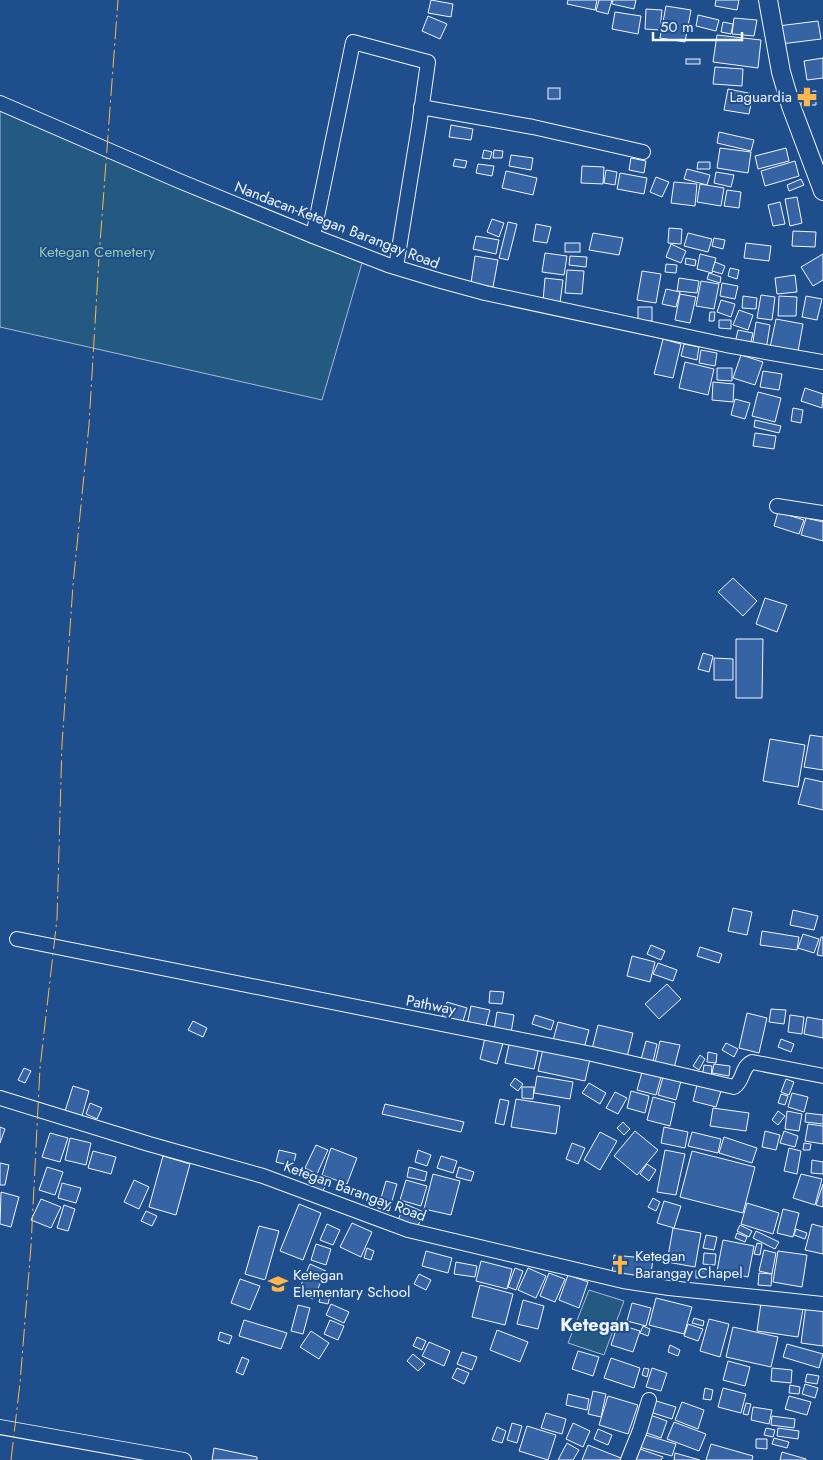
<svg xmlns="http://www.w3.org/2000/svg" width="823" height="1460" viewBox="0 0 823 1460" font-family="Jost,sans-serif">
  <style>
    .green { fill: #245a82; stroke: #a8bbd7 }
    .building { fill: #3563a3; stroke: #f2f6ff }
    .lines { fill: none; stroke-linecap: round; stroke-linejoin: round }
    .minor-casing { stroke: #f2f6ff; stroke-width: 16 }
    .major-casing { stroke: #f2f6ff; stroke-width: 20 }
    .minor { stroke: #1f4e8c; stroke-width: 14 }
    .major { stroke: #1f4e8c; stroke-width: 18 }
    .power { stroke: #ffb74d; stroke-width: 1; stroke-dasharray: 18 4 2.5 4; stroke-linecap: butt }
    .labels { text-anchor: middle; stroke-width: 4; stroke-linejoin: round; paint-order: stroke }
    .poi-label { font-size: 15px; fill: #f2f6ff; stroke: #1f4e8c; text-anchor: start }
    .street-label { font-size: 15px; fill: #f2f6ff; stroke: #1f4e8c }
    .park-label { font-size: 15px; fill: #97c8a6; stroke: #1f4e8c }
    .quarter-label { font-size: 18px; font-weight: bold; fill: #f2f6ff; stroke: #1f4e8c }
  </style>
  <rect width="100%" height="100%" fill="#1f4e8c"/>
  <!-- green -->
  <g class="green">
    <path d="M0 108 362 263 322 400 0 327Z"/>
    <path d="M589 1290 624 1301 604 1355 568 1343Z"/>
  </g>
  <!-- building -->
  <g class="building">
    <path d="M431 0 453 4 451 17 428 13Z"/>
    <path d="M568 0H597L595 10 567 4Z"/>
    <path d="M599 0H612L608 14 596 11Z"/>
    <path d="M613 0H636L634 9 612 4Z"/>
    <path d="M716 0H739L737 10 715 6Z"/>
    <path d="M666 6 691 10 685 42 660 38Z"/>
    <path d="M646 9 662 10 660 30 645 29Z"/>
    <path d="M615 12 641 16 638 34 612 29Z"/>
    <path d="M698 15 719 20 716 31 696 26Z"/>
    <path d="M428 16 447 24 440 39 422 31Z"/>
    <path d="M734 18 757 20 754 36 732 34Z"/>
    <path d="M818 21 821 39 781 44 778 26Z"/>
    <path d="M723 22 733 24 731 34 721 32Z"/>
    <path d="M717 35 761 40 758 68 713 62Z"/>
    <path d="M823 58V78L807 80 804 61Z"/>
    <rect x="686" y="59" width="14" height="5"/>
    <path d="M715 67 743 69 742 86 713 84Z"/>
    <rect x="548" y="88" width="12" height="11"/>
    <path d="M728 89 753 94 749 114 724 110Z"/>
    <path d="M816 91V105H802L801 92Z"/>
    <path d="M451 125 473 129 471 140 449 137Z"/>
    <path d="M719 132 754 140 751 151 717 143Z"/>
    <path d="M720 148 751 152 748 173 717 168Z"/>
    <path d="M786 148 789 161 758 169 755 156Z"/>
    <path d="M484 150 492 152 490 159 482 158Z"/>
    <path d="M494 150 503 151 502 158H493Z"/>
    <path d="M511 155 533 158 531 170 509 166Z"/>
    <path d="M631 158 646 161 644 173 629 170Z"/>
    <path d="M455 159 467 161 465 168 453 166Z"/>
    <path d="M795 161 799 176 765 186 761 171Z"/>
    <path d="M698 162H710V169H697Z"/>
    <path d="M478 164 494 166 492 176 476 173Z"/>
    <path d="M582 166 604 167 603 184 581 183Z"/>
    <path d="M687 169 710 175 707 185 684 179Z"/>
    <path d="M606 170 617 172 615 185 604 183Z"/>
    <path d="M506 171 537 178 533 195 502 188Z"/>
    <path d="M716 172 734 175 731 187 714 183Z"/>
    <path d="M620 173 647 178 644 194 617 189Z"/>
    <path d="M656 177 669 182 662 197 650 192Z"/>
    <path d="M801 179 804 185 789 191 787 185Z"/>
    <path d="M674 182 697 184 695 206 671 203Z"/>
    <path d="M700 184 724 188 721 206 697 202Z"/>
    <path d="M727 190 741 192 739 208 724 206Z"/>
    <path d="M797 197 802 223 790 226 785 199Z"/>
    <path d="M780 202 785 224 773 226 768 205Z"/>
    <path d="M492 219 504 223 499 237 487 232Z"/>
    <path d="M508 222 517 224 508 260 499 258Z"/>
    <path d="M536 224 551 227 547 243 533 241Z"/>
    <path d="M669 228 682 229 681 244 668 243Z"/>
    <path d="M793 231 816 232 815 247 792 246Z"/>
    <path d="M593 233 623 238 619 255 589 250Z"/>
    <path d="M688 233 712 239 708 252 684 246Z"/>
    <path d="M476 236 499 240 496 254 473 249Z"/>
    <path d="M714 238 725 240 723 249 712 246Z"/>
    <rect x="565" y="243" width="15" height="9"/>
    <path d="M746 243 771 246 769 261 744 258Z"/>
    <path d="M671 244 686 251 681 263 666 257Z"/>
    <path d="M545 253 567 256 564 275 542 272Z"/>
    <path d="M700 254 716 258 712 273 697 269Z"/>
    <path d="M823 254V280L813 286 801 267Z"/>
    <path d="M475 256 498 260 493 287 471 283Z"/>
    <path d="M570 256 587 257 586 267 569 265Z"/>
    <path d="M686 258 696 260 695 266 685 264Z"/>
    <path d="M715 262 725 266 722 274 712 271Z"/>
    <path d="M666 264 677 265 676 273 665 272Z"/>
    <path d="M730 268 739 270 737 279 728 276Z"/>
    <path d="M567 270 584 271 582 294 565 293Z"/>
    <path d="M642 271 661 274 656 303 637 300Z"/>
    <path d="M709 273 721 277 720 283 707 279Z"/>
    <path d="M795 275 797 292 777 294 775 278Z"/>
    <path d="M545 278 563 280 560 303 543 301Z"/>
    <path d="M679 278 699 281 697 293 677 291Z"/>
    <path d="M701 281 719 284 714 309 696 306Z"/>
    <path d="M722 283 738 286 735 299 720 296Z"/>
    <path d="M666 289 680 292 676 307 662 304Z"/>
    <path d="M680 294 696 297 690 323 675 320Z"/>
    <path d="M761 295 775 297 772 320 757 318Z"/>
    <path d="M743 296 757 298 756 309 742 308Z"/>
    <path d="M779 296 797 297 796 316H778Z"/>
    <path d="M806 296 822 299 817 320 802 317Z"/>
    <path d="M721 300 735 304 731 317 717 312Z"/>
    <rect x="638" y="307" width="14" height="14"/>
    <path d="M739 310 753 315 748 330 733 325Z"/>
    <path d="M710 312H715L714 321H709Z"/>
    <path d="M776 319 803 324 797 357 769 352Z"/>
    <path d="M719 320H731V329L719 328Z"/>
    <path d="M756 322 770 325 766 350 752 348Z"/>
    <path d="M738 330 753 333 750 346 735 343Z"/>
    <path d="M663 339 681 344 673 378 654 374Z"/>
    <path d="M684 344 699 347 697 360 681 356Z"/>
    <path d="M701 350 717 353 715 366 699 363Z"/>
    <path d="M741 355 763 362 755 385 733 378Z"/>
    <path d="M685 362 714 369 708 395 679 388Z"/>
    <path d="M717 368H732V381L717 380Z"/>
    <path d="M763 371 782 374 779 390 760 387Z"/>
    <path d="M713 382 734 384 733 402 712 400Z"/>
    <path d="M805 388 823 394 822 408 801 401Z"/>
    <path d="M758 392 781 398 775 422 752 416Z"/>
    <path d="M735 399 750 403 745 419 731 415Z"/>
    <path d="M793 408 803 410 801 423 791 421Z"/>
    <path d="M755 420 781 426 779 433 754 427Z"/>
    <path d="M755 433 776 436 774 449 753 446Z"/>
    <path d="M778 512 804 520 799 534 774 526Z"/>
    <path d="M806 518 823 522V541L801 535Z"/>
    <path d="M733 578 757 601 743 616 718 592Z"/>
    <path d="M765 598 787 605 777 632 756 624Z"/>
    <path d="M736 639H763L762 698H736Z"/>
    <path d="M703 653 713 656 709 672 698 669Z"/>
    <path d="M714 658 733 659V680H714Z"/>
    <path d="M810 735 823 737V770L804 767Z"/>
    <path d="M770 739 805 745 798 787 763 781Z"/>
    <path d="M805 778 823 782V810L798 804Z"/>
    <path d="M733 908 752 912 747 935 728 931Z"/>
    <path d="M793 910 818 916 814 930 790 925Z"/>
    <path d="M762 931 799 937 797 950 760 945Z"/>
    <path d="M803 934 819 939 814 953 798 948Z"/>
    <path d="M821 937H823V956L817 955Z"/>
    <path d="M651 945 665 951 661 960 647 954Z"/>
    <path d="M700 947 722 954 719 963 697 956Z"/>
    <path d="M632 956 655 962 650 982 627 976Z"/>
    <path d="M658 963 677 970 673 981 653 974Z"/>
    <path d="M667 984 681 999 659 1019 645 1004Z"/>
    <path d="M490 991 504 992 502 1004 489 1003Z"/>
    <path d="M447 1002 467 1008 462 1024 442 1018Z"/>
    <path d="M471 1006 490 1010 485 1029 467 1025Z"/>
    <path d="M771 1009 786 1010 784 1024 769 1022Z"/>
    <path d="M497 1012 514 1015 511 1033 494 1030Z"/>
    <path d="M747 1013 767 1018 759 1053 739 1048Z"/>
    <path d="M535 1015 554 1021 551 1030 532 1024Z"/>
    <path d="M790 1015 804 1017 802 1034 788 1032Z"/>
    <path d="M807 1017 823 1020V1038L804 1034Z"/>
    <path d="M193 1021 207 1028 203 1037 188 1030Z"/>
    <path d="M558 1022 589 1030 583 1052 552 1044Z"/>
    <path d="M598 1025 633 1033 627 1057 592 1049Z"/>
    <path d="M485 1038 503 1043 497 1064 480 1059Z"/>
    <path d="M781 1039 794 1044 791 1052 778 1047Z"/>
    <path d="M510 1040 539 1047 534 1069 505 1063Z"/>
    <path d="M646 1041 657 1044 652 1066 640 1063Z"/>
    <path d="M660 1041 680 1045 674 1068 655 1063Z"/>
    <path d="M726 1043 738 1049 734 1057 722 1050Z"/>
    <path d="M543 1049 590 1059 585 1081 538 1071Z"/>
    <path d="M708 1052 717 1054 716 1063 707 1062Z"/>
    <path d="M700 1055 705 1059 699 1070 693 1066Z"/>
    <path d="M714 1064 730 1066 729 1076 712 1073Z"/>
    <path d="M704 1065 712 1066 711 1078 702 1077Z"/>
    <path d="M24 1068 31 1071 25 1083 18 1080Z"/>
    <path d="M642 1072 661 1077 656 1095 637 1090Z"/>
    <path d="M537 1076 573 1082 570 1099 534 1093Z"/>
    <path d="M663 1077 681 1081 676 1100 658 1095Z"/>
    <path d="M515 1078 523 1084 518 1091 510 1085Z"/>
    <path d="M786 1079 794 1082 789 1095 781 1092Z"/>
    <path d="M589 1083 606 1093 600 1104 582 1093Z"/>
    <path d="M697 1085 721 1091 716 1107 693 1101Z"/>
    <path d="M73 1086 89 1091 82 1116 65 1111Z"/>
    <path d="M522 1087H534L533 1099 522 1098Z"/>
    <path d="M631 1091 649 1096 645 1113 627 1108Z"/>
    <path d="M615 1092 627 1098 618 1114 606 1108Z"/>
    <path d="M792 1093 808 1097 804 1112 788 1107Z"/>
    <path d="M781 1094 788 1096 785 1105 778 1103Z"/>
    <path d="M653 1097 675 1103 670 1126 647 1120Z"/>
    <path d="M500 1099 509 1101 504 1125 495 1123Z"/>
    <path d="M516 1099 560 1106 556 1134 511 1127Z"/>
    <path d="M90 1103 102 1108 97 1119 86 1114Z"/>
    <path d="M385 1104 464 1122 461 1132 382 1114Z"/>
    <path d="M713 1108 749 1113 746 1131 710 1126Z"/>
    <path d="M778 1111 785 1116 778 1125 772 1120Z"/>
    <path d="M787 1111 802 1114 799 1131 785 1129Z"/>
    <path d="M806 1113 823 1115V1124L805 1122Z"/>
    <path d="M623 1122 630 1129 624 1135 617 1128Z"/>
    <path d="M808 1124 823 1126V1144L805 1141Z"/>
    <path d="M0 1127 5 1129 0 1143Z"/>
    <path d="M664 1127 688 1132 685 1148 661 1143Z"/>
    <path d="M635 1131 658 1150 637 1175 614 1156Z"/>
    <path d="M765 1131 780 1135 776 1150 762 1147Z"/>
    <path d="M784 1131 798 1136 795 1147 780 1143Z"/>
    <path d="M600 1132 617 1141 600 1170 584 1160Z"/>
    <path d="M692 1132 721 1139 718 1153 688 1146Z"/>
    <path d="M50 1133 68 1138 60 1162 42 1157Z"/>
    <path d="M724 1137 757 1148 752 1163 719 1153Z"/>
    <path d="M70 1138 91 1143 86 1165 65 1160Z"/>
    <path d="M572 1143 585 1148 578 1164 566 1159Z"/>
    <path d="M804 1143 811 1144 810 1150H803Z"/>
    <path d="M316 1145 328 1150 317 1174 305 1168Z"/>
    <path d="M331 1148 357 1158 347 1184 322 1175Z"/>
    <path d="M789 1148 801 1151 797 1174 784 1171Z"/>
    <path d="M279 1150 296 1154 293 1166 276 1162Z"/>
    <path d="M418 1150 431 1155 427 1166 415 1162Z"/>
    <path d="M665 1150 685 1154 676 1195 657 1192Z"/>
    <path d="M93 1151 116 1157 111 1174 88 1168Z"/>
    <path d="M692 1151 755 1167 743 1213 680 1197Z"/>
    <path d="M163 1156 190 1164 176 1215 149 1207Z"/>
    <path d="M441 1156 457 1161 453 1173 437 1168Z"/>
    <path d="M812 1160 823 1162V1174L811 1173Z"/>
    <path d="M0 1163 9 1165 5 1185H0Z"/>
    <path d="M647 1164 656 1170 649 1181 640 1174Z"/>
    <path d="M47 1167 63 1172 55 1195 39 1190Z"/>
    <path d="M409 1167 427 1172 425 1181 407 1177Z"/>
    <path d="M459 1167 474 1172 471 1181 456 1177Z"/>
    <path d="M433 1174 460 1181 451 1215 424 1209Z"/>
    <path d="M801 1174 822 1179 815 1205 793 1198Z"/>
    <path d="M315 1176 327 1183 320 1196 308 1189Z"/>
    <path d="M134 1180 149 1187 139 1209 124 1202Z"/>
    <path d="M406 1180 427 1186 421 1206 400 1200Z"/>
    <path d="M386 1181 397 1184 389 1211 378 1208Z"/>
    <path d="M62 1183 81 1188 76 1203 58 1198Z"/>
    <path d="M823 1184V1207L816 1205Z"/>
    <path d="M1 1192 19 1197 11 1227 0 1224Z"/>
    <path d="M653 1198 660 1202 656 1211 648 1207Z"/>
    <path d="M41 1199 61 1207 51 1228 31 1220Z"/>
    <path d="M664 1201 681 1206 674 1228 657 1223Z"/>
    <path d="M747 1203 779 1213 773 1234 741 1224Z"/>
    <path d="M299 1204 321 1213 303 1260 280 1251Z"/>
    <path d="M405 1204 424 1212 416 1230 397 1222Z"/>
    <path d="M64 1205 75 1209 68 1231 57 1228Z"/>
    <path d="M783 1209 799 1213 793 1237 777 1233Z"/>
    <path d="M146 1211 157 1216 152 1226 141 1221Z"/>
    <path d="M352 1223 372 1232 361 1257 340 1247Z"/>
    <path d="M327 1224 340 1230 333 1245 320 1240Z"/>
    <path d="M812 1224 823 1227V1254L805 1250Z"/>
    <path d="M740 1225 752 1231 749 1237 737 1231Z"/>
    <path d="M259 1226 279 1231 265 1280 245 1274Z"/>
    <path d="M673 1228 701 1233 695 1267 667 1262Z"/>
    <path d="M796 1229 807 1233 805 1239 794 1235Z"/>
    <path d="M756 1231 779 1242 775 1249 753 1238Z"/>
    <path d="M737 1233 747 1237 745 1242 735 1238Z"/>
    <path d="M706 1235 717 1237 714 1250 703 1248Z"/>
    <path d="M723 1240 754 1246 748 1277 717 1271Z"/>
    <path d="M757 1243 762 1244 760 1255 754 1254Z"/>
    <path d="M316 1244 331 1249 326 1265 311 1260Z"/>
    <path d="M367 1248 374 1251 371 1260 364 1258Z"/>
    <path d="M764 1250 776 1253 772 1274 759 1271Z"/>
    <path d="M426 1251 452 1258 448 1273 422 1266Z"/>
    <path d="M778 1251 807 1255 802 1287 773 1282Z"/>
    <path d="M704 1253 716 1254 715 1265 703 1264Z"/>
    <path d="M614 1255 653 1259 650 1280 612 1275Z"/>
    <path d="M481 1261 512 1269 507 1289 476 1281Z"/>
    <path d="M456 1262 477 1266 475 1277 454 1274Z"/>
    <path d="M310 1264 326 1271 313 1299 298 1292Z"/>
    <path d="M515 1268 523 1271 516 1290 508 1287Z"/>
    <path d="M528 1268 546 1276 536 1298 518 1290Z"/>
    <rect x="696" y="1271" width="13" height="7"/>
    <path d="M549 1273 565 1279 555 1302 540 1296Z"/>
    <path d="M759 1273 772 1274 771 1286 758 1285Z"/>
    <path d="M419 1274 431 1280 426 1290 414 1284Z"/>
    <path d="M568 1275 588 1282 579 1308 559 1300Z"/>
    <path d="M240 1279 260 1286 250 1310 231 1303Z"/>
    <path d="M480 1285 513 1294 505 1325 472 1317Z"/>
    <path d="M321 1294 330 1296 328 1304 319 1302Z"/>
    <path d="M656 1298 692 1307 684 1334 649 1325Z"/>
    <path d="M523 1300 544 1306 538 1329 517 1324Z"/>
    <path d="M632 1303 651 1308 646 1326 627 1321Z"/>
    <path d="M761 1303 803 1309 798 1337 757 1331Z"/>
    <path d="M331 1304 349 1312 344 1323 326 1315Z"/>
    <path d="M298 1305 310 1308 303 1334 291 1331Z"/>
    <path d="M806 1305 823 1308V1346L801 1343Z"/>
    <path d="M694 1318 704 1321 703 1326 692 1323Z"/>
    <path d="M709 1319 729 1324 720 1357 700 1351Z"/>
    <path d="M244 1320 287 1333 281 1349 239 1336Z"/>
    <path d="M330 1320 344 1326 338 1340 324 1334Z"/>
    <path d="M618 1324 640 1331 633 1352 611 1345Z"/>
    <path d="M688 1324 703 1329 698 1341 684 1336Z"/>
    <path d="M643 1326 650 1329 648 1336 640 1333Z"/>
    <path d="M733 1327 778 1337 771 1367 726 1357Z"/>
    <path d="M497 1330 528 1342 520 1362 490 1350Z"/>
    <path d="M311 1331 329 1343 319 1359 300 1347Z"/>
    <path d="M220 1332 232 1336 229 1344 218 1340Z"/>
    <path d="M417 1337 426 1341 422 1350 413 1346Z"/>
    <path d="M429 1342 450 1351 444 1366 422 1356Z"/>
    <path d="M787 1344 823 1354 819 1368 783 1357Z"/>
    <path d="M670 1345 680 1350 678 1356 668 1352Z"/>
    <path d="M578 1351 599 1357 593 1376 572 1369Z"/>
    <path d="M462 1352 477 1357 472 1370 457 1364Z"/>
    <path d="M413 1354 425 1364 418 1371 407 1361Z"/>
    <path d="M242 1357 249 1360 243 1375 236 1372Z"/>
    <path d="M611 1358 640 1368 634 1388 604 1378Z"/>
    <path d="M728 1361 750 1367 745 1386 723 1380Z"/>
    <path d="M457 1368 469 1373 464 1384 452 1378Z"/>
    <path d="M644 1368 649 1369 647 1377 642 1375Z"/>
    <path d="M652 1368 667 1373 661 1391 646 1387Z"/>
    <path d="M772 1368 792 1370 791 1383 771 1381Z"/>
    <path d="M807 1374 819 1376 817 1384 805 1382Z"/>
    <path d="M805 1384 818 1388 815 1398 802 1394Z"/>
    <path d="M790 1385 800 1387 799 1394 789 1393Z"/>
    <path d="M705 1388 713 1390 711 1400 703 1399Z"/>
    <path d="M723 1388 746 1394 741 1413 718 1407Z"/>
    <path d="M593 1391 606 1394 601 1417 588 1414Z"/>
    <path d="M568 1394 589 1399 587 1410 566 1405Z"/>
    <path d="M608 1396 638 1405 628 1434 599 1425Z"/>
    <path d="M789 1396 811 1402 807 1415 785 1409Z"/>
    <path d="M653 1400 676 1407 672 1419 650 1412Z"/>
    <path d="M682 1402 704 1410 698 1429 675 1420Z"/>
    <path d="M746 1403 751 1404 748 1415 743 1414Z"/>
    <path d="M753 1407 772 1410 769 1424 751 1420Z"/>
    <path d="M546 1413 566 1419 562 1434 541 1428Z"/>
    <path d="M650 1415 667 1421 661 1438 644 1432Z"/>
    <path d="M772 1416 795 1419 794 1428 771 1425Z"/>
    <path d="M674 1422 706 1434 699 1451 667 1439Z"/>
    <path d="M512 1423 522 1426 517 1443 507 1440Z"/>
    <path d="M573 1423 590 1431 583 1447 566 1439Z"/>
    <path d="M527 1426 556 1435 548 1460 519 1451Z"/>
    <path d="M497 1427 506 1431 502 1443 492 1440Z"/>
    <path d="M766 1428 775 1430 773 1437 764 1435Z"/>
    <path d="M778 1428 799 1431 798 1439 777 1436Z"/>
    <path d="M598 1429 612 1435 608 1445 594 1439Z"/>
    <path d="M642 1434 676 1444 672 1456 639 1447Z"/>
    <path d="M774 1438 789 1442 787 1448 772 1444Z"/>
    <path d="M756 1439H767V1449L756 1448Z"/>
    <path d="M567 1443 579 1450 573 1460H558Z"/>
    <path d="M711 1444 753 1456 752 1460H706Z"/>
    <path d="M588 1445 626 1460H582Z"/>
    <path d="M214 1448 257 1457V1460H212Z"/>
    <path d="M640 1449 663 1457 661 1460H636Z"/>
    <path d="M782 1452 806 1459V1460H780Z"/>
    <path d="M675 1453 700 1460H674Z"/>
  </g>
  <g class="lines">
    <defs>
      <g id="minor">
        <path d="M0 103 177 180 313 236 388 265 441 281 485 293 726 345 823 362"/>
        <path d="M421 107 533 127 643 152"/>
        <path d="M313 236 353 42 428 62 419 126 396 267"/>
        <path d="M777 506 823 513"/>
        <path d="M17 939 592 1054 734 1087C744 1081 741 1067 752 1062L823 1076"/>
        <path d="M0 1098 149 1144 263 1176 408 1230 623 1281 669 1288 823 1304"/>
        <path d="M0 1427 184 1460"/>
        <path d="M628 1460 640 1430 649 1400"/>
      </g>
      <path id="major" d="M768 0 781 72 791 106 823 191"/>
    </defs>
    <!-- minor casing -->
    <use href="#minor" class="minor-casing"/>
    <!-- major casing -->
    <use href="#major" class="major-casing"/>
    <!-- minor -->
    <use href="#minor" class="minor"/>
    <!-- major -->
    <use href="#major" class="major"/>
    <!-- power -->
    <path class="power" d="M11 1460 20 1383 31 1246 40 1068 57 919 62 744 73 585 89 425 99 257 118 0"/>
  </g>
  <!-- icons -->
  <defs>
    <symbol id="pharmacy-bare" viewBox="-9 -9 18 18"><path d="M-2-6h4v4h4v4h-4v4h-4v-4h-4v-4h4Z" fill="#ffb74d" stroke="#1f4e8c" stroke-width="2.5" paint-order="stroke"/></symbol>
    <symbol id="church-bare" viewBox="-9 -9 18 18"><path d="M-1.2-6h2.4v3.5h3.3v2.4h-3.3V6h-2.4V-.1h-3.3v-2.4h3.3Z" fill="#ffb74d" stroke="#1f4e8c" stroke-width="2.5" paint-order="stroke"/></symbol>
    <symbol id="school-bare" viewBox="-9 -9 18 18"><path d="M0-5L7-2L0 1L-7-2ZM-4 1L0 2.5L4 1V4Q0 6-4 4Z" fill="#ffb74d" stroke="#1f4e8c" stroke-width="2.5" paint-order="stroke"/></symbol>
  </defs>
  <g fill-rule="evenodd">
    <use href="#pharmacy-bare" x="793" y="83" width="28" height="28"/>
    <use href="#church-bare" x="606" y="1251" width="28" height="28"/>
    <use href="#school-bare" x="264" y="1270" width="28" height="28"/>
  </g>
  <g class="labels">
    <!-- poi labels -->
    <g class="poi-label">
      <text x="792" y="102" text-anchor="end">Laguardia</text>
      <text x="635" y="1261">Ketegan<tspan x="635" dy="17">Barangay Chapel</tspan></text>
      <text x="293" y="1280">Ketegan<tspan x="293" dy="17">Elementary School</tspan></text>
    </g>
    <!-- street labels -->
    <g class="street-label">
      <text transform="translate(337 225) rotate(21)" y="5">Nandacan-Ketegan Barangay Road</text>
      <text transform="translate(431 1005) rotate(11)" y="5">Pathway</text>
      <text transform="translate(355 1191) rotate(20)" y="5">Ketegan Barangay Road</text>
    </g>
    <!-- park labels -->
    <g class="park-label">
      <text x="97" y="257">Ketegan Cemetery</text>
    </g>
    <!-- quarter labels -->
    <g class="quarter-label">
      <text x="595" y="1331">Ketegan</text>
    </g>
  </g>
  <!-- scale -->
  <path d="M653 32v8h89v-8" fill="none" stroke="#f2f6ff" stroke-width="2.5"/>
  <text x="660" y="32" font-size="15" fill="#f2f6ff" stroke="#1f4e8c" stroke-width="4" paint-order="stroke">50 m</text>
</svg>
